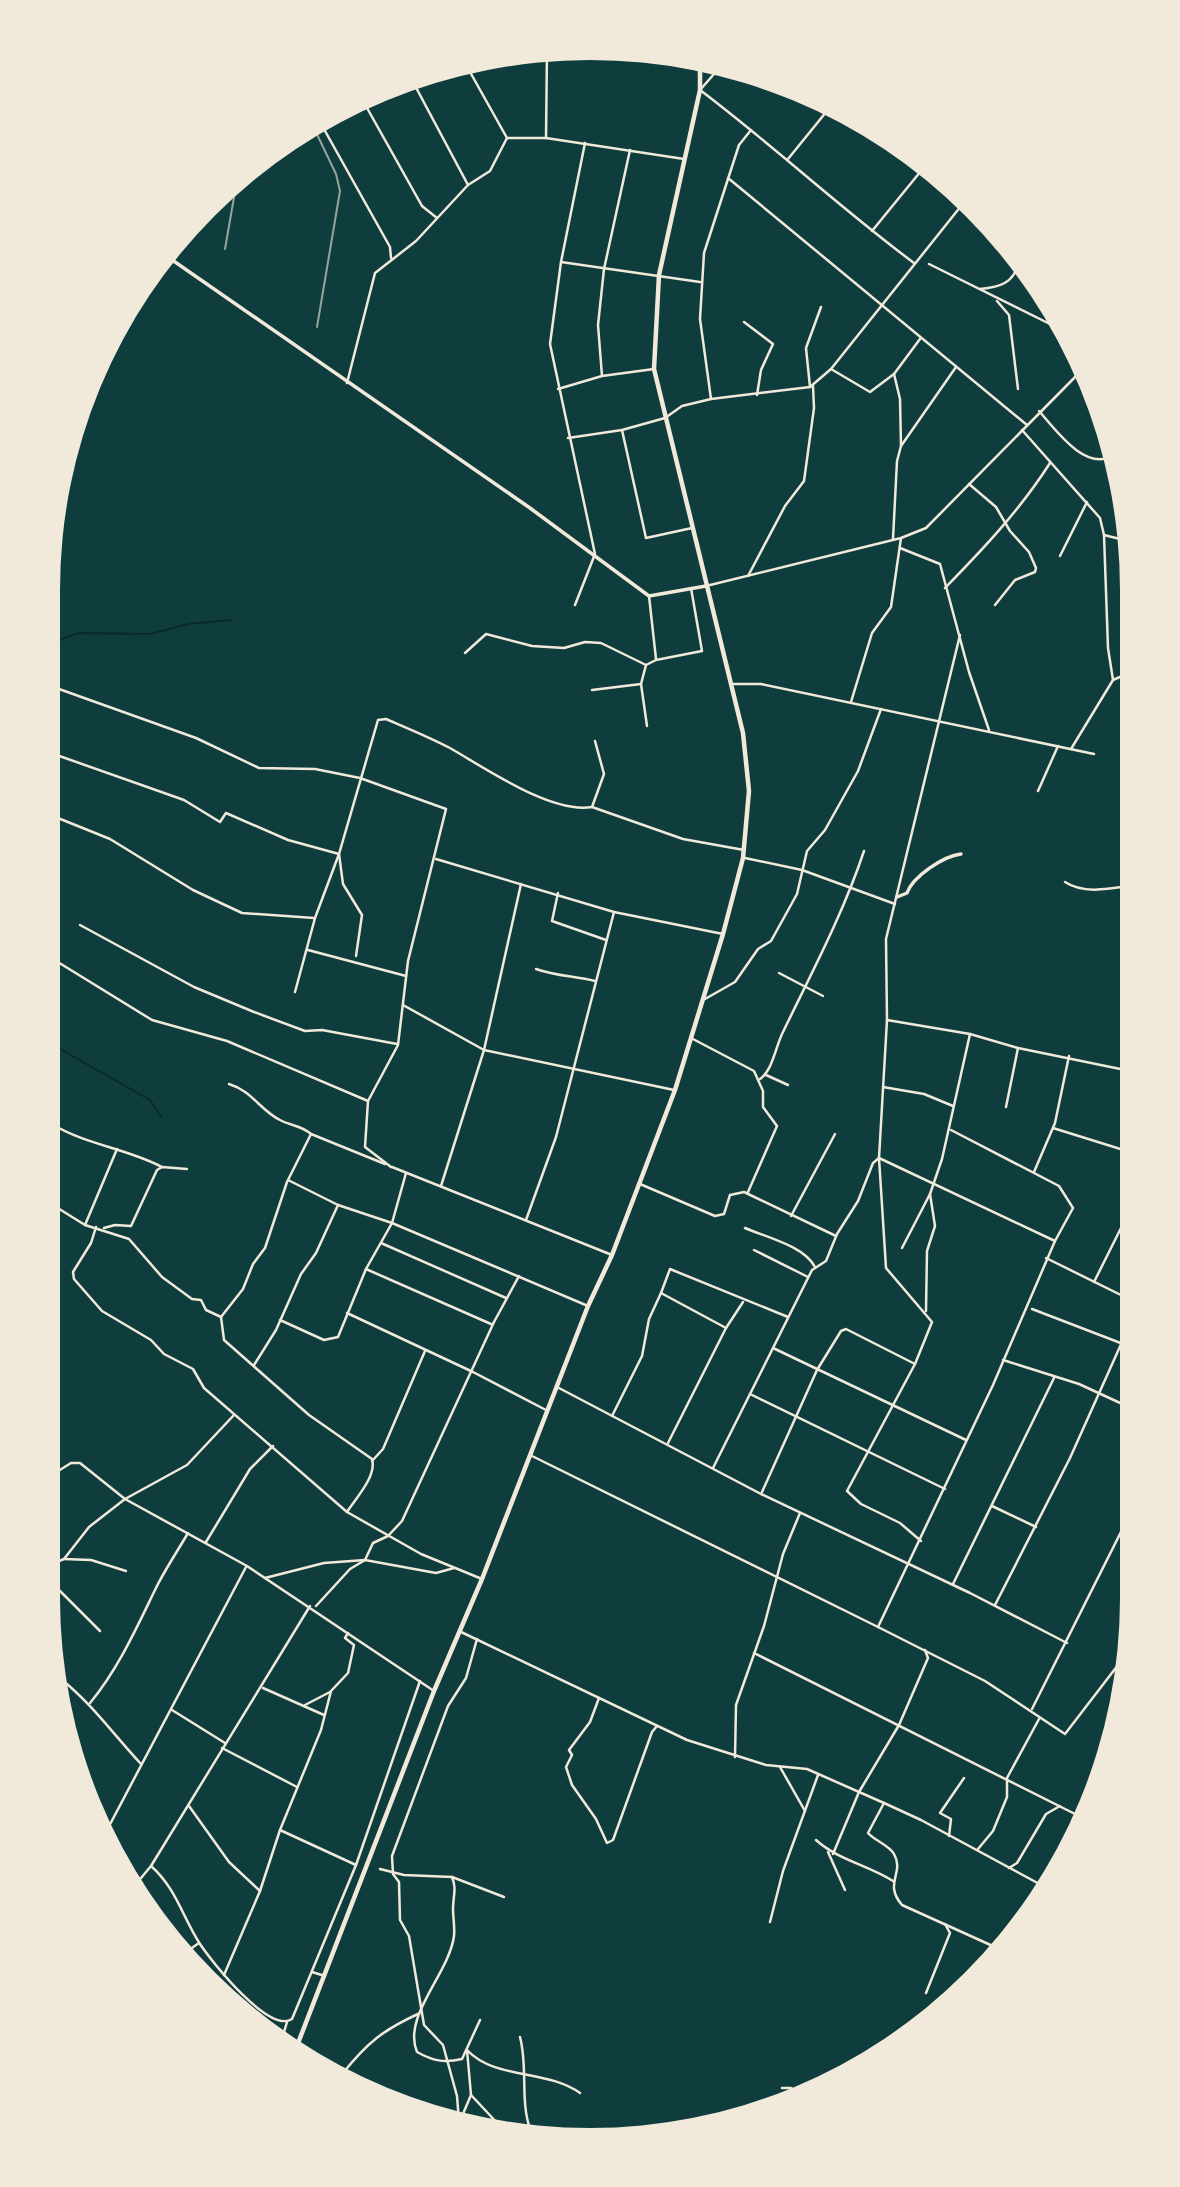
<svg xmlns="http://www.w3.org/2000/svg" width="1180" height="2187" viewBox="0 0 1180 2187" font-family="'Public Sans',sans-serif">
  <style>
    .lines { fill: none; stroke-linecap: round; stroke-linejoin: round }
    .stream { stroke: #0a2a2b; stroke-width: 2 }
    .minor { stroke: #f1e9da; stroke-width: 2.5 }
    .tertiary { stroke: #f1e9da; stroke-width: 3.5 }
    .trunk { stroke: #f1e9da; stroke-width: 4.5 }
    .rail { stroke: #97a49c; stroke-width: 2 }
  </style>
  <rect width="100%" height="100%" fill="#0f3d3e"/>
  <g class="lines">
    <!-- stream -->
    <g class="stream">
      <path d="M48 644 78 633 151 634 188 624 231 620"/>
      <path d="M48 1042 150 1100 161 1117"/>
    </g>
    <!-- minor -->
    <g class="minor">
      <path d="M465 63 507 138"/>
      <path d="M721 66 700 90C773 145 840 208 914 263"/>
      <path d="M412 80 468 185"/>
      <path d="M362 99 422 206 437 218"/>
      <path d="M320 122 390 247 391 258"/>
      <path d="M324 130 412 80"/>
      <path d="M507 138H546L684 159"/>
      <path d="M546 138 547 50"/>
      <path d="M788 159 831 106"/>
      <path d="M931 170 955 190"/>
      <path d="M728 178 1027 425"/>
      <path d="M872 231 925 166"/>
      <path d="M561 262 700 282"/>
      <path d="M929 264 1062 330"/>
      <path d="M980 289C1001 287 1013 283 1019 263"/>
      <path d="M997 301 1009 315 1018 389"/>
      <path d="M744 322 773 344 761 370 757 395"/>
      <path d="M831 369 870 392 894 374"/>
      <path d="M602 376 598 325 604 269 630 150"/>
      <path d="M347 383 375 273 416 241 468 185 490 171 507 138"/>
      <path d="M810 387 806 348 821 307"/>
      <path d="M558 389 602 376 654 369"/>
      <path d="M711 399 700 319 704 253 739 145 751 130"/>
      <path d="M1039 411C1055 429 1086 473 1113 455"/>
      <path d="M622 430 646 538 692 528"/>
      <path d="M1022 430 1100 518 1104 535 1108 648 1113 680"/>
      <path d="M568 438 622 430 665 418 682 406 711 399 810 387 831 369 965 201"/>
      <path d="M901 446 900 399 894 374 920 339"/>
      <path d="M969 484 996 507 1010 531 1029 552 1036 568 1035 572 1015 580 995 605"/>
      <path d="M1104 535 1128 541"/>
      <path d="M893 539 897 461 901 446 956 367"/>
      <path d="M900 548 940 564 969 672 989 730"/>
      <path d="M1060 556 1087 502"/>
      <path d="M748 576 785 506 804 481 814 408 813 386"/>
      <path d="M706 586 901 538 926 528 1082 370"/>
      <path d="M945 588C984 548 1020 510 1050 463"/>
      <path d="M649 596 656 659"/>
      <path d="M575 605 595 554 550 344 561 262 585 143"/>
      <path d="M465 653 486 634 532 646 564 648 585 642 601 643 646 665"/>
      <path d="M733 684H761L1094 754"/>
      <path d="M59 689 196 738 259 768 315 769 360 778 446 809 408 961 398 1045 368 1101 365 1147 391 1167"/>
      <path d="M592 690 641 684"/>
      <path d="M851 702 872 633 891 607 901 538"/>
      <path d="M647 726 641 684 646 665 656 660 702 651 691 588"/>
      <path d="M595 741 604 774 592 807 683 839 744 850"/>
      <path d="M1071 749 1113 680 1129 673"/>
      <path d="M48 752 184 800 220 822 226 813 288 840 339 854 343 884 362 915 356 956"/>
      <path d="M1038 791 1058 746"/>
      <path d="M48 814 110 839 193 890 242 913 314 918"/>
      <path d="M745 858 802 870 895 904"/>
      <path d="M436 859 614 912 723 934"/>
      <path d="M1065 882C1083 894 1109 889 1129 886"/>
      <path d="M558 893 552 921 606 940"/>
      <path d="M80 925 194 987 254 1012 305 1031 322 1030 397 1044"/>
      <path d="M308 950 406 976"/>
      <path d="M48 956 152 1020 227 1041 368 1101"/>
      <path d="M536 969C556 976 574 976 595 981"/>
      <path d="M779 973 823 996"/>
      <path d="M295 992 315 918 339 854 378 720 386 719C407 728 429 737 450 748 485 768 551 814 592 807"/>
      <path d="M705 999 735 982 758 949 771 941 797 894 807 851 825 830 858 771 881 709"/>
      <path d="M403 1005 484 1050 674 1090"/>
      <path d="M887 1020 970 1034 1018 1048 1130 1071"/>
      <path d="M691 1038 754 1071 763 1091V1107L777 1126 748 1192"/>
      <path d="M766 1075 788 1085"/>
      <path d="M760 1079C773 1070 776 1045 783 1032 812 972 843 914 864 851"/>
      <path d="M883 1087 924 1094 953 1106"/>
      <path d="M1006 1107 1018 1048"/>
      <path d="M52 1124C86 1145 126 1148 162 1167"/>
      <path d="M1053 1128 1130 1152"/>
      <path d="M951 1130 1059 1186 1073 1208 1055 1241"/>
      <path d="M311 1134 385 1164"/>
      <path d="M392 1167 612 1255"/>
      <path d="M1034 1172 1055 1123 1069 1056"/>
      <path d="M288 1180 338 1205 392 1223 588 1306"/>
      <path d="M640 1184 715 1216 724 1214 730 1195 744 1192 836 1236"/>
      <path d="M441 1186 484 1050 521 884"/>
      <path d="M48 1202 85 1225 129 1239 162 1277 192 1299 201 1300 206 1310 221 1317 224 1340 309 1415 372 1459C377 1476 356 1498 347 1512"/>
      <path d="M791 1216 835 1134"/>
      <path d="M526 1220 556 1137 614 912"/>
      <path d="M85 1225 117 1149"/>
      <path d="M96 1227 91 1243 73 1272 74 1279 102 1311 151 1340 164 1354 193 1369 204 1388 347 1512 421 1554 482 1579"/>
      <path d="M104 1228 115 1225 131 1226 157 1170 162 1167 187 1169"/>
      <path d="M745 1228C766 1237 804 1246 815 1267"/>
      <path d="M381 1243 506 1298"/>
      <path d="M902 1248 930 1194 942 1159 970 1034"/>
      <path d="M754 1250 808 1277"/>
      <path d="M1046 1258 1131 1300"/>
      <path d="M366 1269 491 1324"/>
      <path d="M1094 1282 1130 1210"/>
      <path d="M661 1293 670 1269 788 1317"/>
      <path d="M1032 1309 1131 1347"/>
      <path d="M926 1311 927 1251 935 1226 930 1194"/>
      <path d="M347 1313 473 1372 546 1410"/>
      <path d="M221 1317 243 1289 253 1264 265 1248 287 1182 311 1134C301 1125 291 1126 280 1120 260 1110 252 1091 229 1084"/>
      <path d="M280 1320 324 1340 338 1337 366 1269 392 1223 406 1173"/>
      <path d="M726 1328 743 1302"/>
      <path d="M773 1348 966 1440"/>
      <path d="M1003 1360 1079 1384 1131 1408"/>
      <path d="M254 1365 276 1330 301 1274 316 1253 338 1205"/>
      <path d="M557 1387 761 1494 970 1593 1067 1643"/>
      <path d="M750 1394 945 1489"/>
      <path d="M612 1416 642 1356 649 1319 661 1293 726 1328 668 1443"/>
      <path d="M530 1455 878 1627 993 1385 1055 1241 879 1158"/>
      <path d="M372 1461 383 1449 425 1351"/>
      <path d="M713 1468 812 1270 826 1261 837 1234 858 1201 873 1163 879 1158"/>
      <path d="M47 1478 71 1463H80L125 1499 247 1566 434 1691"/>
      <path d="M762 1492 817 1370 841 1331 846 1329 915 1364"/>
      <path d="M992 1506 1036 1527"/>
      <path d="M921 1541 900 1523 861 1504 847 1491 915 1364 932 1322 886 1268 879 1158 887 1020 886 939 960 635"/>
      <path d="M206 1542 250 1469 273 1446"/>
      <path d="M64 1559 91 1560 126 1571"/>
      <path d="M47 1566 64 1559 89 1527 125 1499 187 1465 234 1415"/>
      <path d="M47 1578 100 1631"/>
      <path d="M265 1578 324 1563 365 1560 436 1573 454 1568"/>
      <path d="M953 1584 1054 1378"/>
      <path d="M995 1605 1070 1458 1131 1322"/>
      <path d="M316 1606 350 1569 365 1560 373 1543 388 1536 402 1521 494 1322 519 1276"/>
      <path d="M878 1627 985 1681 1065 1734 1128 1652"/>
      <path d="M459 1631 687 1740 766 1765 807 1769 884 1803 868 1833C875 1841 889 1845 894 1854 905 1873 883 1883 902 1905L995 1947"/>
      <path d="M754 1653 1081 1817"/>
      <path d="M61 1679C92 1704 114 1735 141 1764"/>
      <path d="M263 1688 324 1715"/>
      <path d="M599 1698 590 1722 569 1750 572 1755 566 1767 572 1785 596 1819 607 1843 613 1840 652 1732 657 1726"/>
      <path d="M90 1703C118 1669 136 1629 155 1590 164 1571 177 1552 188 1533"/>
      <path d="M305 1705 330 1692"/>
      <path d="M1032 1709 1131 1512"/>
      <path d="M172 1710 225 1743"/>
      <path d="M222 1748 297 1787"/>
      <path d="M735 1757 736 1705 764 1626 783 1554 800 1513"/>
      <path d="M780 1767 805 1811"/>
      <path d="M884 1803 921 1820 1045 1887"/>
      <path d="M189 1806 229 1862 260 1891"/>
      <path d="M107 1830 246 1567"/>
      <path d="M280 1830 356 1865"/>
      <path d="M949 1836 951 1819 940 1813 964 1778"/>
      <path d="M816 1840C838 1860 868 1865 893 1881"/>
      <path d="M978 1849 993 1831 1007 1797V1778L1039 1719"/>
      <path d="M828 1852 845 1890"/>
      <path d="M833 1854 859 1792 899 1725 928 1658 925 1650"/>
      <path d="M151 1866C176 1888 183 1918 200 1944 212 1962 269 2034 292 2019L356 1865 420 1681"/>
      <path d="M1009 1868 1017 1863 1046 1814 1060 1806"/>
      <path d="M380 1869 404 1875 452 1877 504 1897"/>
      <path d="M452 1877C457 1889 453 1896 453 1909 453 1918 455 1927 454 1936 449 1974 402 2016 417 2052 433 2061 444 2063 462 2059L480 2020"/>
      <path d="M136 1884 151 1866 310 1606"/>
      <path d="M770 1922 783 1871 818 1775"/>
      <path d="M186 1952 199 1943"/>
      <path d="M312 1972 325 1976"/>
      <path d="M224 1975 260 1891 280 1830 321 1730 331 1691 348 1673 354 1645 345 1638 348 1633"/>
      <path d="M926 1993 950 1933 945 1924"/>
      <path d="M520 2037C528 2067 520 2100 530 2129"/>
      <path d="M281 2042 287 2022"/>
      <path d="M343 2073C367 2043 383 2030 418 2014"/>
      <path d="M782 2088H791L804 2095"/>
      <path d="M471 2095 500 2126"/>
      <path d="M459 2113 477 2124"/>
      <path d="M460 2121 471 2095 467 2050C495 2080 547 2069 580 2093"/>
      <path d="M459 2122 457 2096 443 2045 424 2025 409 1936 400 1920 399 1882 393 1874 392 1856 448 1706 466 1678 477 1639"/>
      <path d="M668 2129 673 2128"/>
    </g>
    <!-- tertiary -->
    <g class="tertiary">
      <path d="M165 255 530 508 649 596 706 586"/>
      <path d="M897 897 907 893C913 876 944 856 961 854"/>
    </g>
    <!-- trunk -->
    <path class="trunk" d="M295 2051 434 1691 482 1579 588 1306 612 1255 675 1090 723 934 743 858 749 791 743 733 654 369 659 275 700 90V61"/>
    <!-- rail -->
    <g class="rail">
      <path d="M313 126 336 174 340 191 317 327"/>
      <path d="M225 249 237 180"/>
    </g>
  </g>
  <!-- crop -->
  <path d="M0 0H1180V2187H0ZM590 60H590A530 530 0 0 1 1120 590V1598A530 530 0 0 1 590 2128H590A530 530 0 0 1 60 1598V590A530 530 0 0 1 590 60Z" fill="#f1e9da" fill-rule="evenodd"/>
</svg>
